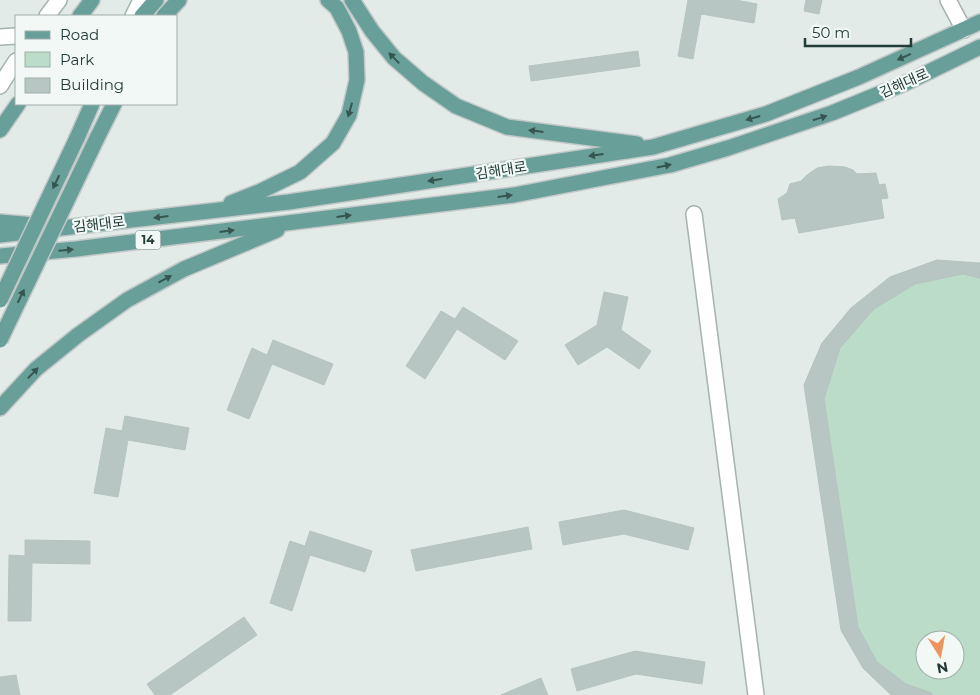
<svg xmlns="http://www.w3.org/2000/svg" width="980" height="695" viewBox="0 0 980 695" font-family="Montserrat,'Noto Sans KR',sans-serif">
  <style>
    .green { fill: #bbdcc9; fill-rule: evenodd }
    .building { fill: #b7c6c2; stroke: #b4c5c0 }
    .lines { fill: none; stroke-linecap: round; stroke-linejoin: round }
    .minor-casing { stroke: #a5b3b0; stroke-width: 18 }
    .secondary-casing { stroke: #a0b7b2; stroke-width: 18 }
    .primary-casing { stroke: #c1c8c7; stroke-width: 18 }
    .minor { stroke: #fff; stroke-width: 15 }
    .secondary { stroke: #fff; stroke-width: 15 }
    .primary { stroke: #689f99; stroke-width: 15 }
    .primary-bridge-casing { stroke: #c1c8c7; stroke-width: 18; stroke-linecap: butt }
    .primary-bridge { stroke: #689f99; stroke-width: 15 }
    .oneway { fill: #345550 }
    .labels { text-anchor: middle; stroke-width: 4.5; stroke-linejoin: round; paint-order: stroke }
    .shield { fill: #f2f8f6; stroke: #607471; stroke-width: 1 }
    .shield-label { font-size: 12px; font-weight: bold; fill: #223c38 }
    .street-label { font-size: 14px; fill: #223c38; stroke: #f2f8f6 }
  </style>
  <rect width="100%" height="100%" fill="#e2ebe8"/>
  <!-- green -->
  <path class="green" d="M937 260 980 263V695H891L863 668 841 631 804 385 822 343 851 308 890 277ZM925 640H955V670H925Z"/>
  <!-- building -->
  <g class="building">
    <path d="M688 0H736L757 4 754 23 701 14 693 59 678 56Z"/>
    <path d="M806 0H822L819 14 804 11Z"/>
    <path d="M638 51 640 66 531 81 529 66Z"/>
    <path d="M829 166 845 167 853 170 857 174 876 173 879 185 885 184 888 198 881 199 884 218 799 233 795 218 782 220 778 199 787 193 790 184 801 181 807 175 817 168Z"/>
    <path d="M937 260 980 263V278L963 274 915 284 874 309 840 348 824 399 858 627 877 662 906 684 932 693V695H891L863 668 841 630 804 385 822 343 851 308 890 277Z"/>
    <path d="M604 292 628 297 621 330 651 351 639 369 607 347 578 365 565 345 597 325Z"/>
    <path d="M463 307 518 341 505 360 457 329 425 379 406 366 441 311 455 319Z"/>
    <path d="M273 340 333 364 324 385 272 364 249 419 227 410 252 348 267 355Z"/>
    <path d="M125 416 189 428 185 450 128 440 118 497 94 493 106 428 122 431Z"/>
    <path d="M624 510 694 528 688 550 624 534 563 545 559 522Z"/>
    <path d="M528 527 532 549 416 571 411 550Z"/>
    <path d="M310 531 372 551 365 572 310 555 292 611 270 603 290 541 305 546Z"/>
    <path d="M25 540 90 541V564L32 563 31 621H8L9 555 25 556Z"/>
    <path d="M244 617 257 635 170 695H155L147 684Z"/>
    <path d="M635 651 705 662 702 684 636 674 577 691 571 669Z"/>
    <path d="M16 675 20 695H0V677Z"/>
    <path d="M541 678 548 695H501Z"/>
  </g>
  <g class="lines">
    <defs>
      <g id="minor">
        <path d="M948 0 964 30"/>
        <path d="M47 16 59 0"/>
        <path d="M0 37 16 36"/>
        <path d="M0 86 16 61"/>
        <path d="M694 214 756 695"/>
      </g>
      <path id="secondary" d="M133 16 141 0"/>
      <g id="primary">
        <path d="M352 0 372 31 394 58 423 83 456 106 507 127 637 144"/>
        <path d="M80 16 92 0"/>
        <path d="M142 16 156 0"/>
        <path d="M164 16 179 0"/>
        <path d="M0 130 18 104"/>
        <path d="M77 138 92 104"/>
        <path d="M97 138 114 104"/>
        <path d="M231 203 259 192 300 172 333 143 349 115 357 80 356 52 349 31 337 8 328 0"/>
        <path d="M0 222 35 225"/>
        <path d="M0 235 289 202 653 147 766 114 859 77 980 22"/>
        <path d="M0 256 76 249 514 195 670 165 728 148 832 113 908 82 980 47"/>
        <path d="M0 408 36 369 78 335 127 300 184 269 277 230"/>
      </g>
    </defs>
    <!-- minor casing -->
    <use href="#minor" class="minor-casing"/>
    <!-- secondary casing -->
    <use href="#secondary" class="secondary-casing"/>
    <!-- primary casing -->
    <use href="#primary" class="primary-casing"/>
    <!-- minor -->
    <use href="#minor" class="minor"/>
    <!-- secondary -->
    <use href="#secondary" class="secondary"/>
    <!-- primary -->
    <use href="#primary" class="primary"/>
    <defs>
      <g id="primary-bridge">
        <path d="M0 300 77 138"/>
        <path d="M0 340 97 138"/>
      </g>
    </defs>
    <!-- primary-bridge casing -->
    <use href="#primary-bridge" class="primary-bridge-casing"/>
    <!-- primary-bridge -->
    <use href="#primary-bridge" class="primary-bridge"/>
  </g>
  <!-- one-way arrows -->
  <defs><path id="oneway-solid" d="M-6-.8H1V-3.2L6.5 0L1 3.2V.8H-6Z" transform="scale(1.25)"/></defs>
  <g class="oneway">
    <use href="#oneway-solid" transform="translate(904 57) rotate(156)"/>
    <use href="#oneway-solid" transform="translate(394 58) rotate(-134)"/>
    <use href="#oneway-solid" transform="translate(350 110) rotate(106)"/>
    <use href="#oneway-solid" transform="translate(753 118) rotate(164)"/>
    <use href="#oneway-solid" transform="translate(820 118) rotate(-18)"/>
    <use href="#oneway-solid" transform="translate(536 131) rotate(-173)"/>
    <use href="#oneway-solid" transform="translate(596 155) rotate(172)"/>
    <use href="#oneway-solid" transform="translate(664 166) rotate(-12)"/>
    <use href="#oneway-solid" transform="translate(435 180) rotate(171)"/>
    <use href="#oneway-solid" transform="translate(56 182) rotate(116)"/>
    <use href="#oneway-solid" transform="translate(505 196) rotate(-7)"/>
    <use href="#oneway-solid" transform="translate(344 216) rotate(-7)"/>
    <use href="#oneway-solid" transform="translate(161 217) rotate(173)"/>
    <use href="#oneway-solid" transform="translate(227 231) rotate(-7)"/>
    <use href="#oneway-solid" transform="translate(66 250) rotate(-5)"/>
    <use href="#oneway-solid" transform="translate(165 279) rotate(-28)"/>
    <use href="#oneway-solid" transform="translate(21 296) rotate(-64)"/>
    <use href="#oneway-solid" transform="translate(33 373) rotate(-46)"/>
  </g>
  <g class="labels">
    <!-- shield labels -->
    <rect class="shield" x="135.5" y="230.5" width="25" height="19" rx="4"/>
    <g class="shield-label">
      <text x="148" y="244">14</text>
    </g>
    <!-- street labels -->
    <g class="street-label">
      <text transform="translate(904 83) rotate(-24)" y="5">김해대로</text>
      <text transform="translate(501 170) rotate(-9)" y="5">김해대로</text>
      <text transform="translate(99 224) rotate(-7)" y="5">김해대로</text>
    </g>
  </g>
  <!-- legend -->
  <rect x="15" y="15" width="162" height="90" fill="#f2f8f6" stroke="#9fadaa"/>
  <rect x="25" y="31" width="25" height="8" fill="#689f99" stroke="#9fadaa"/>
  <text x="60" y="40" font-size="15" fill="#223c38">Road</text>
  <rect x="25" y="52" width="25" height="15" fill="#bbdcc9" stroke="#9fadaa"/>
  <text x="60" y="65" font-size="15" fill="#223c38">Park</text>
  <rect x="25" y="78" width="25" height="15" fill="#b7c6c2" stroke="#9fadaa"/>
  <text x="60" y="90" font-size="15" fill="#223c38">Building</text>
  <!-- north arrow -->
  <g transform="translate(940 655) rotate(169)"><circle r="24" fill="#f2f8f6" stroke="#9fadaa"/>
  <path d="M0-4L9 19L0 12L-9 19Z" fill="#ed955f"/>
  <text y="-8" font-size="14" font-weight="bold" text-anchor="middle" fill="#223c38">N</text>
  </g>
  <!-- scale -->
  <path d="M805 38v8h106v-8" fill="none" stroke="#223c38" stroke-width="2.5"/>
  <text x="812" y="38" font-size="15" fill="#223c38" stroke="#f2f8f6" stroke-width="4" paint-order="stroke">50 m</text>
</svg>
